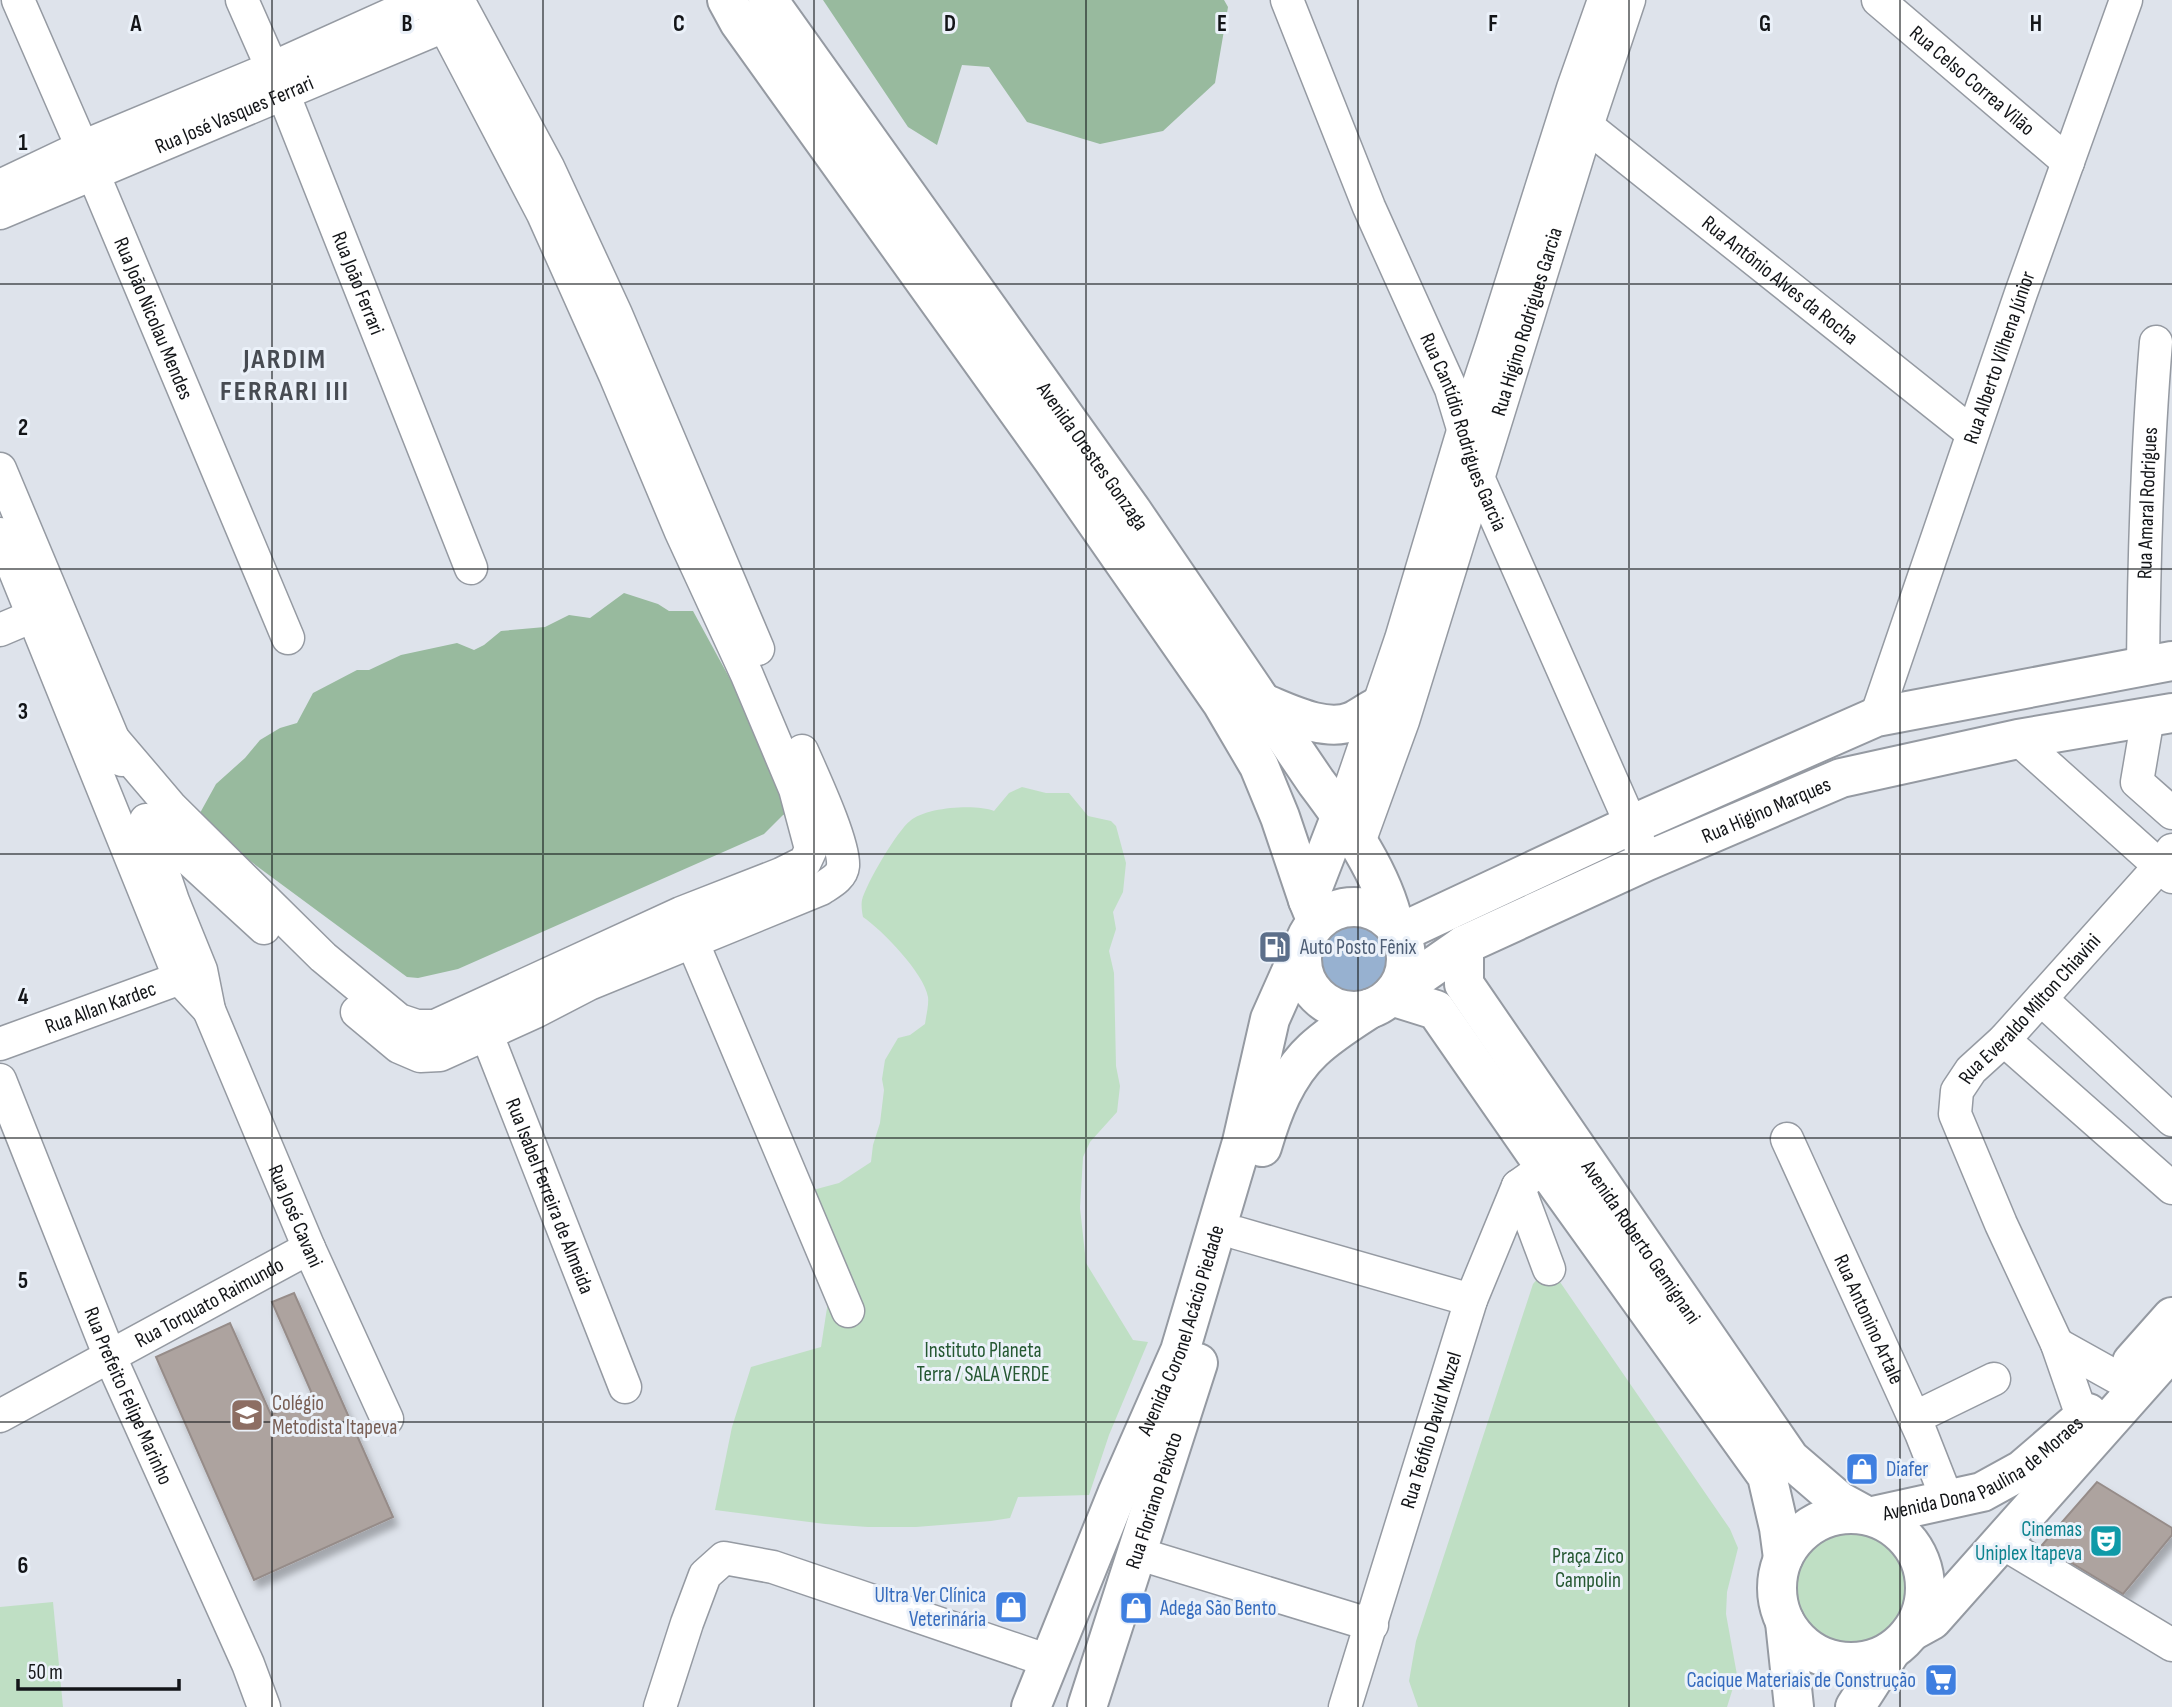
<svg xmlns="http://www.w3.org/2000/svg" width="2172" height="1707" viewBox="0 0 2172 1707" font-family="'Sofia Sans Condensed',sans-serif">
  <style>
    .green { fill: #bfdfc4 }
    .forest { fill: #98ba9e }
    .water { fill: #97b1d0 }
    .building { fill: #ada39f; stroke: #968c89; stroke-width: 2; filter: url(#shadow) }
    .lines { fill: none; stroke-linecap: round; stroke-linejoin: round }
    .minor-casing { stroke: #959aa2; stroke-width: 35 }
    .major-casing { stroke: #959aa2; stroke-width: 42 }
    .minor { stroke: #fff; stroke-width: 32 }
    .major { stroke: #fff; stroke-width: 38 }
    .grid { fill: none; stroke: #131518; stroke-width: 2; stroke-opacity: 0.55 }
    .labels { text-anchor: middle; stroke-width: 6; stroke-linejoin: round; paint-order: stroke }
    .street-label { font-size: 21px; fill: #131518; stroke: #ebf1f9 }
    .service-label { font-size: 21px; fill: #4e5e75; stroke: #ebf1f9; text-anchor: start }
    .park-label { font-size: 21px; fill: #255832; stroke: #ebf1f9 }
    .education-label { font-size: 21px; fill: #785e54; stroke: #ebf1f9; text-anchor: start }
    .shop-label { font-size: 21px; fill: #366cbe; stroke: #ebf1f9; text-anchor: start }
    .culture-label { font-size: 21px; fill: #0d838f; stroke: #ebf1f9; text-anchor: end }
    .district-label { font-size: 28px; font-weight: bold; letter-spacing: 2px; fill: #474b52; stroke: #ebf1f9 }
    .grid-label { font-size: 23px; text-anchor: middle; font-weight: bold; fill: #131518; stroke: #ebf1f9; stroke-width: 6; stroke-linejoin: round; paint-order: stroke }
  </style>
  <defs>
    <filter id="shadow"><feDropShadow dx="4.5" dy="8" stdDeviation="3.5" flood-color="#0004"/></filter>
  </defs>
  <rect width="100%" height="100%" fill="#dee3eb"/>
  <!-- green -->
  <g class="green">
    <path d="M1022 787 1046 793H1069L1088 816 1111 821 1116 826 1126 863 1123 892 1113 912 1116 929 1109 951 1114 973 1116 1066 1120 1086 1117 1112 1090 1142 1083 1157 1080 1208 1086 1263 1133 1340 1148 1342 1109 1435 1089 1495 1018 1497 1010 1518 991 1521 916 1527H868L825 1524 715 1510 732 1427 751 1367 821 1347 829 1295 813 1190 839 1183 871 1162 873 1145 880 1123 884 1090 882 1079 885 1060 898 1038 910 1035 925 1024C926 1016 929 1005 928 997 924 973 882 930 863 917 862 912 861 905 862 900 866 884 897 831 910 821 926 807 976 804 994 811L1009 793Z"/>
    <path d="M1549 1271 1560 1282 1730 1529 1738 1548 1727 1592 1726 1614 1737 1675 1727 1707H1418L1409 1681 1416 1641 1533 1284 1541 1275Z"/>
    <circle cx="1851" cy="1584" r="60"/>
    <path d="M53 1602 63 1707H0V1607Z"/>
  </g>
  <!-- forest -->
  <g class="forest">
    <path d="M823 0H1224L1228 7 1215 83 1163 131 1100 144 1027 122 989 67 962 65 937 145 908 127Z"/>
    <path d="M624 593 658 604 669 611H693L801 809 783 815 764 834 458 969 418 978 407 977 219 838 200 813 216 784 245 758 260 740 280 728 297 723 313 693 357 670H369L401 655 457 643 474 650 484 645 501 631 545 627 569 615 590 618Z"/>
  </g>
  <!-- water -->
  <circle class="water" cx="1353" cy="957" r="34"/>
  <!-- building -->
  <g class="building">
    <path d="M294 1293 393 1517 254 1580 156 1357 230 1323 271 1415 313 1396 272 1302Z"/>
    <path d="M2097 1482 2172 1528V1535L2123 1594 2042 1545Z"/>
  </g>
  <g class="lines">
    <defs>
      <g id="minor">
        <path id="s1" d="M18 0 82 147 288 638"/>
        <path id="s2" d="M242 0 283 93 471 568"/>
        <path d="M458 0 548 167 616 314 758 649"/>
        <path id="s3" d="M1287 0 1369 207 1451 389 1477 475 1641 847"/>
        <path id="s4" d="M1878 0 2068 162"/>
        <path id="s5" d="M1587 126 1972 433"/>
        <path d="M0 186 82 147 272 68 423 0"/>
        <path id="s6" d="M0 213 463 18"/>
        <path d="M0 469 122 760"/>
        <path d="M0 534 180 979 209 1010"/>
        <path d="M0 630 33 616"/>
        <path id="s7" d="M2143 666C2144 558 2147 450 2156 342"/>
        <path id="s8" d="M1876 717 2021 293 2126 0"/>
        <path d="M2148 717 2137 782 2172 813"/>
        <path d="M2018 739 2172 877"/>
        <path d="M115 741 172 808 323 957 399 1020 417 1026H435L681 913 781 874 805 862 811 849 795 789 747 675 681 532 615 375 543 214 445 27 426 0"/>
        <path d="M1341 815 1401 639 1463 431 1492 344 1573 88 1604 0"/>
        <path d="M146 820 264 928"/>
        <path id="s9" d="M147 824 173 901 201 970 209 1010 309 1248 387 1419"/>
        <path id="s10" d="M1358 845 1403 721 1587 126 1629 0"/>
        <path d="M684 922 848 1311"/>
        <path d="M2041 999 2172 1120"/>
        <path d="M357 1012 399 1047 420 1056 440 1055 535 1012 589 984 821 889C830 883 842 877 843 866 845 844 812 774 802 751"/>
        <path id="s11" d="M475 1020 487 1035 625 1387"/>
        <path d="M2004 1040 2172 1188"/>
        <path id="s12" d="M0 1044 197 972"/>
        <path id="s13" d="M0 1080 110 1357 248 1664 264 1707"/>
        <path id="s14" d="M1787 1139 1921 1433 1947 1499"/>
        <path d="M1518 1186 1549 1269"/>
        <path d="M1237 1233 1471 1300"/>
        <path d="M2057 1344 2118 1378"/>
        <path id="s15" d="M0 1416 309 1248"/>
        <path d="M1914 1418 1994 1379"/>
        <path id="s16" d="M2083 1419 2057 1344 2001 1224 1955 1114 1957 1091 1971 1070 2004 1040 2160 866 2172 850"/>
        <path d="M2001 1542 2172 1645"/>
        <path d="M1136 1553 1372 1625"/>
        <path d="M660 1707 687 1623 705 1575 724 1558 773 1567 1049 1661"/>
        <path id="s17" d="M1345 1707 1471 1300 1518 1186 1545 1167"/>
      </g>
      <g id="major">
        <path d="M727 0 739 22 1053 460 1222 703 1259 766 1280 817 1308 900 1317 922"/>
        <path id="s18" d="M768 0 1132 511 1316 782C1347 823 1383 874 1394 925"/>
        <path d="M1263 703C1288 713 1326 733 1353 721 1361 717 1369 711 1377 707"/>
        <path d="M1308 900 1341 815"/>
        <circle cx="1354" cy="959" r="52"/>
        <path d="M1400 933 1631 825 1876 717 2172 661"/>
        <path id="s19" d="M1464 945V984L1790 1459 1839 1501 1861 1513"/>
        <path id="s20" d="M1391 996 1464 945 1647 861 1841 778 2018 739 2172 713"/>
        <path d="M1391 996 1436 1010 1545 1167 1767 1476 1779 1528 1783 1558"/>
        <path d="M1262 1147C1272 1113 1286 1075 1313 1050 1330 1034 1351 1021 1371 1008"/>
        <path d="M2132 1362 2172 1317"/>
        <circle cx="1851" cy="1588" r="74"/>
        <path id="s21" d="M1873 1516 1982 1492 2022 1470 2088 1413"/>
        <path d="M1785 1622 1794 1707"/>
        <path d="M1912 1631 1932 1620 2172 1350"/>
        <path id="s22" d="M1031 1707 1117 1494 1180 1351 1242 1142 1270 1019 1303 945"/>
        <path id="s23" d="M1087 1707 1198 1363"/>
        <path d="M1855 1707 1891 1651"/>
      </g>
    </defs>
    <!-- minor casing -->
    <use href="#minor" class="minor-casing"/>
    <!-- major casing -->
    <use href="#major" class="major-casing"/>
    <!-- minor -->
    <use href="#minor" class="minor"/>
    <!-- major -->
    <use href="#major" class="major"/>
  </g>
  <!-- grid -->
  <path class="grid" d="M272 0V1707M543 0V1707M814 0V1707M1086 0V1707M1358 0V1707M1629 0V1707M1900 0V1707M0 284H2172M0 569H2172M0 854H2172M0 1138H2172M0 1422H2172"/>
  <!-- icons -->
  <defs>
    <symbol id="fuel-square" viewBox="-11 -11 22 22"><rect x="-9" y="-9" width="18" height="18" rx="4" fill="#5c6f8a" stroke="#ebf1f9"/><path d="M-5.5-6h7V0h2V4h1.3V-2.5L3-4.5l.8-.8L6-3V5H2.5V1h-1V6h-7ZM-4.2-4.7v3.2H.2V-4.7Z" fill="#fff"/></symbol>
    <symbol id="school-square" viewBox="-11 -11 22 22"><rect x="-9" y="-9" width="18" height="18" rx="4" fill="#8d6e63" stroke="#ebf1f9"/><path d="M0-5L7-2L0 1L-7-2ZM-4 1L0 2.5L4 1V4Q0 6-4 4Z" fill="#fff"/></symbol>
    <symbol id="shop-square" viewBox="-11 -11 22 22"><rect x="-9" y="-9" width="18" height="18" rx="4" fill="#3f7fe0" stroke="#ebf1f9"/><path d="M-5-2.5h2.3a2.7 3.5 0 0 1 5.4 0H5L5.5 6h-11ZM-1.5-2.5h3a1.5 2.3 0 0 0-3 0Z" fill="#fff"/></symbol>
    <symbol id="theatre-square" viewBox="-11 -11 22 22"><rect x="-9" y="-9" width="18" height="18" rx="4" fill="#0f9aa8" stroke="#ebf1f9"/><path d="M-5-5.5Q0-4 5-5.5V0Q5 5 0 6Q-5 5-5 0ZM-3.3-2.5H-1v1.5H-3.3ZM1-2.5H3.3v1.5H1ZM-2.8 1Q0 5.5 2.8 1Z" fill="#fff"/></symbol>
    <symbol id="supermarket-square" viewBox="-11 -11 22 22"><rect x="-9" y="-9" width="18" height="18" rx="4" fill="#3f7fe0" stroke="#ebf1f9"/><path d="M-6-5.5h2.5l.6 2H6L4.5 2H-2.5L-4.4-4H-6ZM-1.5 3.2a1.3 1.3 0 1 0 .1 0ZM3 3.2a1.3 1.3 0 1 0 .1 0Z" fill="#fff"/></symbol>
  </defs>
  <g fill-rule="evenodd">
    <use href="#fuel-square" x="1256" y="928" width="38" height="38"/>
    <use href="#school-square" x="228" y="1396" width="38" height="38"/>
    <use href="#shop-square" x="1843" y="1450" width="38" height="38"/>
    <use href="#theatre-square" x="2087" y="1522" width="38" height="38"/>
    <use href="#shop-square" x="992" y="1588" width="38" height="38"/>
    <use href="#shop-square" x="1117" y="1589" width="38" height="38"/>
    <use href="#supermarket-square" x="1922" y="1661" width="38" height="38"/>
  </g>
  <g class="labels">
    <!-- street labels -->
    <g class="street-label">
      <text dy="7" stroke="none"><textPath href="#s4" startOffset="124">Rua Celso Correa Vilão</textPath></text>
      <text dy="7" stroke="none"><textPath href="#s6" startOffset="254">Rua José Vasques Ferrari</textPath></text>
      <text dy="7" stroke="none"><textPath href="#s5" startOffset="247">Rua Antônio Alves da Rocha</textPath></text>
      <text dy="7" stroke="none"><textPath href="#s2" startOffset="306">Rua João Ferrari</textPath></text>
      <text dy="7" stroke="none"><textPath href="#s1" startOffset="346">Rua João Nicolau Mendes</textPath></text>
      <text dy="7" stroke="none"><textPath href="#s10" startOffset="550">Rua Higino Rodrigues Garcia</textPath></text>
      <text dy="7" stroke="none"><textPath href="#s8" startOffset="380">Rua Alberto Vilhena Júnior</textPath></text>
      <text dy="7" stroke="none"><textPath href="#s3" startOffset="467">Rua Cantídio Rodrigues Garcia</textPath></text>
      <text dy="7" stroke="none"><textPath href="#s18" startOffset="560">Avenida Orestes Gonzaga</textPath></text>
      <text dy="7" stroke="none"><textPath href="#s7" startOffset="163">Rua Amaral Rodrigues</textPath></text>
      <text dy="7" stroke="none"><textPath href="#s20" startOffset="420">Rua Higino Marques</textPath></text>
      <text dy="7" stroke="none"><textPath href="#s12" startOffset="107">Rua Allan Kardec</textPath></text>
      <text dy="7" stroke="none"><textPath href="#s16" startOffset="464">Rua Everaldo Milton Chiavini</textPath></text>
      <text dy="7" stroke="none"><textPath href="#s11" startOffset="192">Rua Isabel Ferreira de Almeida</textPath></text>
      <text dy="7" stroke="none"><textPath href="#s9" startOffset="420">Rua José Cavani</textPath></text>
      <text dy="7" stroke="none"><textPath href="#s19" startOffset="352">Avenida Roberto Gemignani</textPath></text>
      <text dy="7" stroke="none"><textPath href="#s15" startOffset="238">Rua Torquato Raimundo</textPath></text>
      <text dy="7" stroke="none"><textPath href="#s14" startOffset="198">Rua Antonino Artale</textPath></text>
      <text dy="7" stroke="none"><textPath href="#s22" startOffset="406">Avenida Coronel Acácio Piedade</textPath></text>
      <text dy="7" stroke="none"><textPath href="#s13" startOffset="341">Rua Prefeito Felipe Marinho</textPath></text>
      <text dy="7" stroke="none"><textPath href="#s17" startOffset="290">Rua Teófilo David Muzel</textPath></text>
      <text dy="7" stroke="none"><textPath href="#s21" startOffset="122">Avenida Dona Paulina de Moraes</textPath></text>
      <text dy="7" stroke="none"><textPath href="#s23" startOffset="217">Rua Floriano Peixoto</textPath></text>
    </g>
    <!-- service labels -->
    <g class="service-label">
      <text x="1300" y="954">Auto Posto Fênix</text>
    </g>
    <!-- park labels -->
    <g class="park-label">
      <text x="983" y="1357">Instituto Planeta<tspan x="983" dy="24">Terra / SALA VERDE</tspan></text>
      <text x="1588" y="1563">Praça Zico<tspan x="1588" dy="24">Campolin</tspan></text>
    </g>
    <!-- education labels -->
    <g class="education-label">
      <text x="272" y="1410">Colégio<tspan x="272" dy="24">Metodista Itapeva</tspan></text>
    </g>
    <!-- shop labels -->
    <g class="shop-label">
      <text x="1886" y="1476">Diafer</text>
      <text x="986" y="1602" text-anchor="end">Ultra Ver Clínica<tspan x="986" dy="24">Veterinária</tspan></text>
      <text x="1160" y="1615">Adega São Bento</text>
      <text x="1916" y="1687" text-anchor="end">Cacique Materiais de Construção</text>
    </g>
    <!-- culture labels -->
    <g class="culture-label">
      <text x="2082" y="1536">Cinemas<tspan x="2082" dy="24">Uniplex Itapeva</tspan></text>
    </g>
    <!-- district labels -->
    <g class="district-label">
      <text x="285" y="368">JARDIM<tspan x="285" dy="32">FERRARI III</tspan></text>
    </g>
  </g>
  <g class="grid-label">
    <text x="136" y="31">A</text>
    <text x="407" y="31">B</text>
    <text x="679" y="31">C</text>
    <text x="950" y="31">D</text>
    <text x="1222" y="31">E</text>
    <text x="1493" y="31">F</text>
    <text x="1765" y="31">G</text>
    <text x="2036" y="31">H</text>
    <text x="23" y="150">1</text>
    <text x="23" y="435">2</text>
    <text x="23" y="719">3</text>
    <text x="23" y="1004">4</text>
    <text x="23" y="1288">5</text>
    <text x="23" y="1573">6</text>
  </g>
  <!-- scale -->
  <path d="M18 1679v10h161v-10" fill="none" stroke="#131518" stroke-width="3.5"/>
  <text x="28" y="1679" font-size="21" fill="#131518" stroke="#ebf1f9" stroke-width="5" paint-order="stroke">50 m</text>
</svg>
